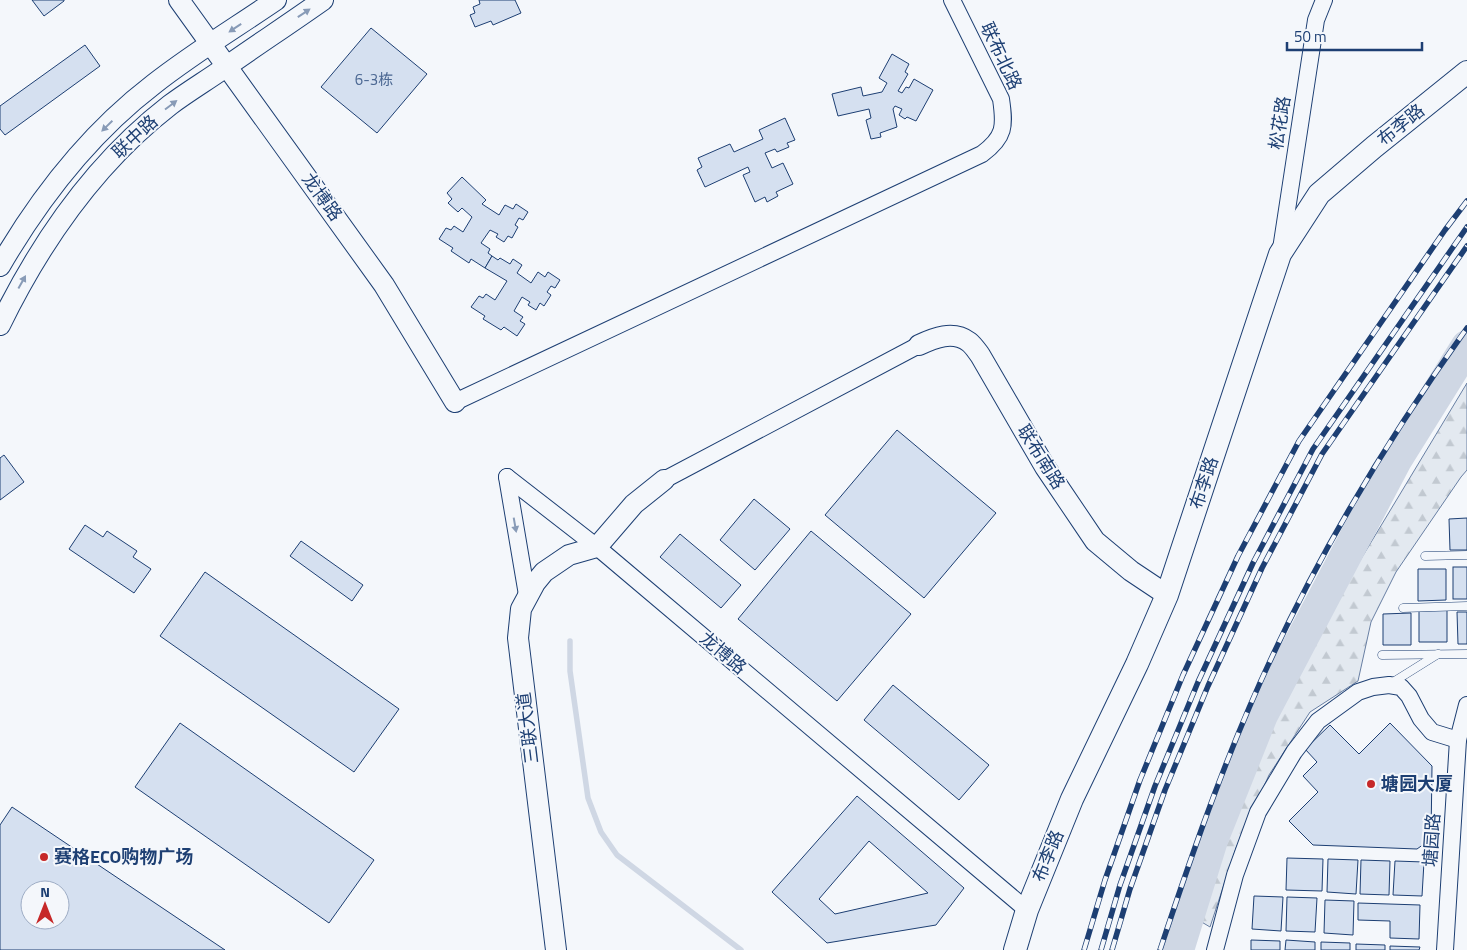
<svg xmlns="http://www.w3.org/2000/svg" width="1467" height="950" viewBox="0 0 1467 950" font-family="'Titillium Web','Noto Sans SC',sans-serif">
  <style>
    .forest { fill: url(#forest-firs); stroke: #687fa3 }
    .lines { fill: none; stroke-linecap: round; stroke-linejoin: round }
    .stream { stroke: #cfd7e4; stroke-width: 5.5 }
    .river { stroke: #cfd7e4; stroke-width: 32 }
    .building { fill: #d5e0f0; stroke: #1d3f73; fill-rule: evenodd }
    .service-casing { stroke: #1d3f73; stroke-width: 9 }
    .minor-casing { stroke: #1d3f73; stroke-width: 18 }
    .tertiary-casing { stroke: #1d3f73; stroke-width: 22 }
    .secondary-casing { stroke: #1d3f73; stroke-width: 24 }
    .service { stroke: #f4f7fb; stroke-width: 8 }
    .minor { stroke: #f4f7fb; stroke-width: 16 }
    .tertiary { stroke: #f4f7fb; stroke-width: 20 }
    .secondary { stroke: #f4f7fb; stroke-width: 22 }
    .rail-casing { stroke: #1d3f73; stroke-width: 5.5 }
    .rail { stroke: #f4f7fb; stroke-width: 4; stroke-dasharray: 11; stroke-linecap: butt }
    .oneway { fill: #889bb7 }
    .poi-dot { fill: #c62828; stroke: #f4f7fb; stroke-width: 2 }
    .labels { text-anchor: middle; stroke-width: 4; stroke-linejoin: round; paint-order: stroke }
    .number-label { font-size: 15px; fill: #4b6792 }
    .street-label { font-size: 18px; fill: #1d3f73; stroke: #f4f7fb }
    .poi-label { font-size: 18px; font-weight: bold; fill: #1d3f73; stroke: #f4f7fb; text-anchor: start }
  </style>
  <defs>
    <pattern id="forest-firs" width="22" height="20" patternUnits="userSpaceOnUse" patternTransform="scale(1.25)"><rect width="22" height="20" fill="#e3e9f0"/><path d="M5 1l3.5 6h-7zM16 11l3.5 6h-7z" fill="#c2c9d1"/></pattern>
  </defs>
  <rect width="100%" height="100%" fill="#f4f7fb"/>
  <!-- forest -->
  <path class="forest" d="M1467 383V470L1461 477 1396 572 1371 622 1358 681 1310 712 1269 775 1236 848 1210 927 1195 918 1265 742 1338 597Z"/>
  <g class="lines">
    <!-- stream -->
    <path class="stream" d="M570 641V671L588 798 601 832 617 855 741 950"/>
    <!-- river -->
    <path class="river" d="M1178 950 1212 840 1262 715 1396 460 1467 346"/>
  </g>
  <!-- building -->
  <g class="building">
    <path d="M32 0H64V1L44 16Z"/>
    <path d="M479 0H515L521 13 493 25 491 21 475 27 470 15 475 13 473 7 480 4Z"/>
    <path d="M371 28 427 74 377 133 321 87Z"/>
    <path d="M85 45 100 66 5 135 0 129V106Z"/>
    <path d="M892 54 909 64 905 72 908 74 898 91 902 93 906 87 909 88 914 79 933 90 916 121 907 117 905 119 899 115 902 109 895 106 893 109 897 127 880 133 881 137 871 139 866 120 871 118 869 109 838 116 832 94 861 87 863 96 882 92 887 83 879 78Z"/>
    <path d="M785 118 795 140 787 143 789 147 777 152 775 149 765 153 772 168 783 163 793 184 776 192 778 196 767 202 765 197 755 202 743 175 750 172 748 167 705 187 697 170 702 167 698 158 730 144 734 152 763 139 759 130Z"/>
    <path d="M462 177 486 200 482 204 499 215 505 205 513 209 516 204 528 212 523 220 519 218 515 225 518 227 512 238 508 236 504 242 496 237 498 234 490 230 481 243 490 249 488 253 492 256 485 268 471 259 469 263 451 251 453 248 439 239 446 228 451 230 454 226 463 232 472 217 462 208 458 212 448 203 452 199 447 193Z"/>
    <path d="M492 256 498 260 500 258 510 264 513 259 522 265 517 273 531 283 538 272 545 277 548 272 560 280 555 288 551 286 547 292 551 295 544 306 540 303 536 310 528 305 530 302 522 297 514 311 523 317 520 321 525 324 517 336 504 327 501 330 483 319 485 316 471 307 479 296 483 298 486 294 495 300 507 281 485 268Z"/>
    <path d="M897 430 996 513 924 598 825 515Z"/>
    <path d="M4 455 24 482 0 500V458Z"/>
    <path d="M754 499 790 529 755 570 720 540Z"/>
    <path d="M1467 518V550H1450L1449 519Z"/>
    <path d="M85 525 103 537 107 531 137 551 133 557 151 569 134 593 69 549Z"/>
    <path d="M811 531 911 614 837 701 738 619Z"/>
    <path d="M680 534 741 585 721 608 660 557Z"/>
    <path d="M301 541 363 585 352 601 290 556Z"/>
    <rect x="1453" y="567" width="14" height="32"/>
    <path d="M1418 569H1446V600L1418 601Z"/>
    <path d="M205 572 399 709 354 772 160 636Z"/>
    <path d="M1447 610V642H1419V611Z"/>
    <path d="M1457 612H1467V644H1458Z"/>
    <path d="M1411 613V645H1383V614Z"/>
    <path d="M893 685 989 765 959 800 864 720Z"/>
    <path d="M180 723 374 860 329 923 135 787Z"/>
    <path d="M1390 723 1432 766 1431 839 1417 849 1313 845 1289 821 1318 792 1303 776 1317 762 1305 749 1330 725 1359 754Z"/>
    <path d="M857 796 964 888 936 925 827 943 772 892ZM869 841 928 893 835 914 819 899Z"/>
    <path d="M12 807 225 950H0V825ZM30 890H60V920H30Z"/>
    <path d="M1287 858 1323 859 1322 891 1286 890Z"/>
    <path d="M1328 859 1358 860 1356 894 1327 892Z"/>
    <path d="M1361 860 1390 861 1389 895 1360 894Z"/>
    <path d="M1395 861 1424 862 1422 896 1393 895Z"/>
    <path d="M1254 896 1283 897 1281 931 1252 929Z"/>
    <path d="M1287 897 1317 898 1315 932 1286 931Z"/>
    <path d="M1325 900 1354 901 1353 935 1324 933Z"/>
    <path d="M1358 903 1420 905 1419 939 1390 938V921L1358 920Z"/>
    <path d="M1251 940 1280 941V950H1251Z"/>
    <path d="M1286 940 1315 942V950H1285Z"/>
    <path d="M1321 942 1350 943V950H1321Z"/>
    <path d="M1356 944 1385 945V950H1356Z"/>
    <path d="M1390 946 1420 947 1419 950H1390Z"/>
  </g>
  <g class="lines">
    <defs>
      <g id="service">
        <path d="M1425 556 1467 555"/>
        <path d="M1403 608 1467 606"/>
        <path d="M1382 655 1467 654"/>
        <path d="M1390 684 1438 654"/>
      </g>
      <g id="minor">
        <path d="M1281 249 1316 20 1324 0"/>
        <path d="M455 402 982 154C1005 137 1005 126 1001 99L952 0"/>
        <path d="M507 477 597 547 1027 910"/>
        <path d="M507 477 527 595"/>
        <path d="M664 480 919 345"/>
        <path d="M1215 950 1235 875 1258 812 1294 752 1318 721 1358 692 1373 687 1389 685 1401 687 1409 696 1421 719 1432 732 1458 740"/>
        <path d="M1445 950 1458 740 1467 705"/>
      </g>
      <g id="tertiary">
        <path d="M179 0 384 285 455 402"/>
        <path d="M0 266C40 197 90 133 154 84 192 54 235 28 276 0"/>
        <path d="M0 325C41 241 95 163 170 105 186 93 204 82 220 71 254 47 289 24 323 0"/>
        <path d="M919 345C934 338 953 330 969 342 973 345 977 351 980 355L1045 467 1095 541 1131 571 1167 595"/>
        <path d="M556 950 518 638 521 609 535 583 544 572 569 555 597 547 634 504 664 480"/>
      </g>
      <path id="secondary" d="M1015 950 1027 910 1072 799 1137 664 1167 595 1280 254 1319 194 1374 147 1467 72"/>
    </defs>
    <!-- service casing -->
    <use href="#service" class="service-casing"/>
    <!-- minor casing -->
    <use href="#minor" class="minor-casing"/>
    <!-- tertiary casing -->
    <use href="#tertiary" class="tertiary-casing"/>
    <!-- secondary casing -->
    <use href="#secondary" class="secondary-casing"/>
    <!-- service -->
    <use href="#service" class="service"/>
    <!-- minor -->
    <use href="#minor" class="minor"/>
    <!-- tertiary -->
    <use href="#tertiary" class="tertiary"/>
    <!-- secondary -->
    <use href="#secondary" class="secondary"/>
    <defs>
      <g id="rail">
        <path d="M1084 950 1105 880 1140 780 1183 675 1238 556 1299 441 1445 230 1467 201"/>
        <path d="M1101 950 1120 885 1155 786 1198 682 1253 563 1313 449 1467 227"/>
        <path d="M1112 950 1130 889 1165 790 1208 686 1262 568 1322 454 1467 246"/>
        <path d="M1160 950C1187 869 1215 787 1249 708 1305 577 1383 445 1467 328"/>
      </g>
    </defs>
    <!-- rail casing -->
    <use href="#rail" class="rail-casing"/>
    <!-- rail -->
    <use href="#rail" class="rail"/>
  </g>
  <!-- one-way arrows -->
  <defs><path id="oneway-solid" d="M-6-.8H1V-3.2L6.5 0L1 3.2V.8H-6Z" transform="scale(1.25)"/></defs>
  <g class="oneway">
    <use href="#oneway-solid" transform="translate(304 13) rotate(-34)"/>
    <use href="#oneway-solid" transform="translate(235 28) rotate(146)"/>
    <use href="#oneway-solid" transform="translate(171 105) rotate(-37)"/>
    <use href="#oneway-solid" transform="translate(107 126) rotate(136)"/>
    <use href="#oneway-solid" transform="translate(22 282) rotate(-61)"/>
    <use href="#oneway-solid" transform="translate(515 525) rotate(80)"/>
  </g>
  <!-- markers -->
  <g class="poi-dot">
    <circle cx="1371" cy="784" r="5"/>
    <circle cx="44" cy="857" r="5"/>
  </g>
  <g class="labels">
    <!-- number labels -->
    <g class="number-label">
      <text x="374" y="85">6-3栋</text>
    </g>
    <!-- street labels -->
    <g class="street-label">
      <text transform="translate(1001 56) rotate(65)" y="6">联布北路</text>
      <text transform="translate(1280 123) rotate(-81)" y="6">松花路</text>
      <text transform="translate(1401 125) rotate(-39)" y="6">布李路</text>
      <text transform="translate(135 137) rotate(-43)" y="6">联中路</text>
      <text transform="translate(322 197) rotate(54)" y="6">龙博路</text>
      <text transform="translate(1041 457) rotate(58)" y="6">联布南路</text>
      <text transform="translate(1204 483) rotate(-72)" y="6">布李路</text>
      <text transform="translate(723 653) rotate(40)" y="6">龙博路</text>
      <text transform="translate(528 728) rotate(-97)" y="6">三联大道</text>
      <text transform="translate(1432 840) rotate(-86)" y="6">塘园路</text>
      <text transform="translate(1048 856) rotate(-68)" y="6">布李路</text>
    </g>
    <!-- poi labels -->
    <g class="poi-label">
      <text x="1381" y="790">塘园大厦</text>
      <text x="54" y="863">赛格ECO购物广场</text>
    </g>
  </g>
  <!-- north arrow -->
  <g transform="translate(45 905)"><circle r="24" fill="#f4f7fb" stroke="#9eadc5"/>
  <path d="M0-4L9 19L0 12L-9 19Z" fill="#c62828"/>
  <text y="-8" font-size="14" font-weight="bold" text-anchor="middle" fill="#1d3f73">N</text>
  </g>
  <!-- scale -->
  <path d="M1287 42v8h135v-8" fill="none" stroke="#1d3f73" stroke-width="2.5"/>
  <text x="1294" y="42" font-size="15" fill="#1d3f73" stroke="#f4f7fb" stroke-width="4" paint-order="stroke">50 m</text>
</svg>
